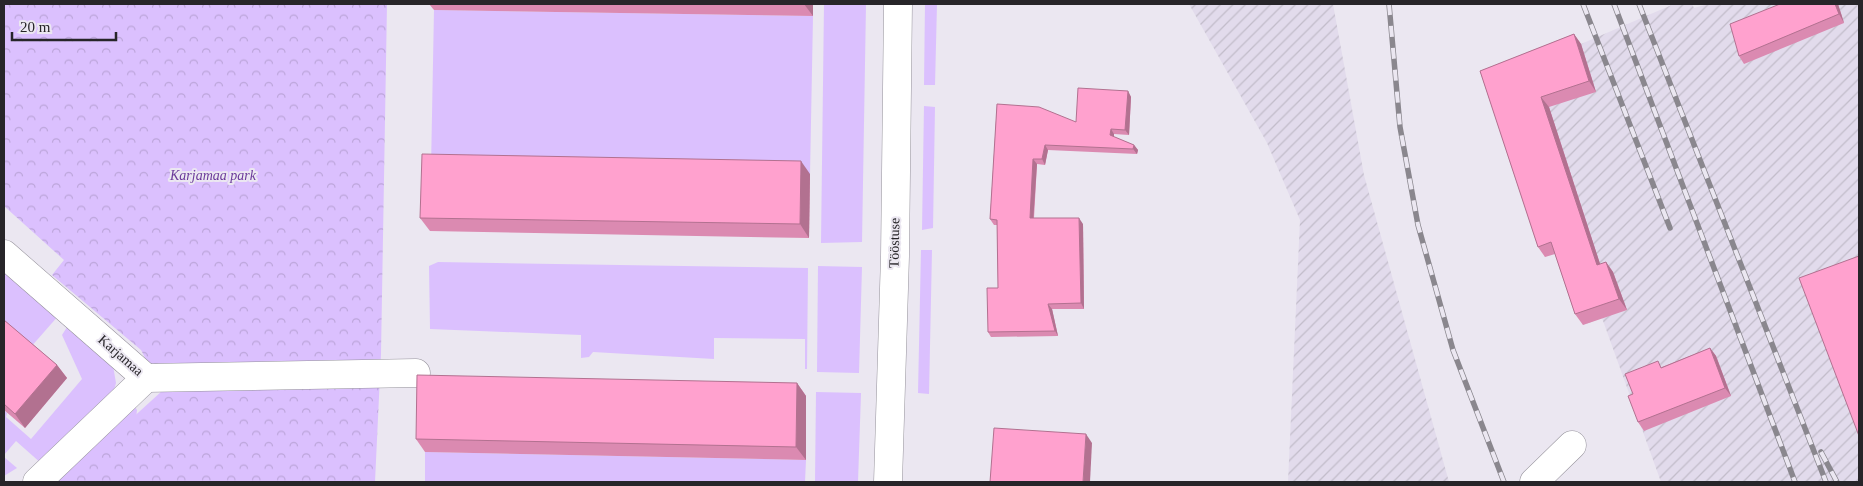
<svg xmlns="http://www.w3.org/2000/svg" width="1863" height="486" viewBox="0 0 1863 486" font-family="'Times New Roman',serif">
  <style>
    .industrial { fill: url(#industrial-furrows) }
    .grass { fill: #dbc0fe }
    .park { fill: url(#park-crowns) }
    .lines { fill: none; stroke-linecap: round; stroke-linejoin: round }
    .minor-casing { stroke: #95929b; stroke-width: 29 }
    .minor { stroke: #fff; stroke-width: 28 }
    .rail-casing { stroke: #8a878e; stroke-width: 5.5 }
    .rail { stroke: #ebe7f1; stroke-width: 4; stroke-dasharray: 11; stroke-linecap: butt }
    .wall { fill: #db8ab1 }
    .shaded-wall { fill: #b27190 }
    .building { fill: #ffa1ce; stroke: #b27190 }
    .labels { text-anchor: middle; stroke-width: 4; stroke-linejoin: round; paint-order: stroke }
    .park-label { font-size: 14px; font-style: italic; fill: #6b3a9a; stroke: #ebe7f1 }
    .street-label { font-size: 14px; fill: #272529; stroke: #ebe7f1 }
  </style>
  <defs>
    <pattern id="industrial-furrows" width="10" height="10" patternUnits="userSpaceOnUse" patternTransform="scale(1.25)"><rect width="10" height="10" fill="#e2dbec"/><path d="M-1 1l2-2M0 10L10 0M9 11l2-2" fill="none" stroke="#c2bcca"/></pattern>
    <pattern id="park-crowns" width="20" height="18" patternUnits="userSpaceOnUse" patternTransform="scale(1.25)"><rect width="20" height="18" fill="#dbc0fe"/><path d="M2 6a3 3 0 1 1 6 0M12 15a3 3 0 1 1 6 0" fill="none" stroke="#bca5da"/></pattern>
  </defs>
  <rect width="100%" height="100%" fill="#ebe7f1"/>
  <!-- industrial -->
  <g class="industrial">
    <path d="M1189 4H1333L1364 175 1449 482H1288L1300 220 1267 143Z"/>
    <path d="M1674 4H1692L1694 8 1708 4H1859V482H1661L1602 318 1583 325 1576 303 1569 249 1545 257 1487 81 1581 44Z"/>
  </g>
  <!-- grass -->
  <g class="grass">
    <path d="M824 4H866L862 242 821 243Z"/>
    <path d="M925 4H937L935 85H924Z"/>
    <path d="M434 10 813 16 810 174 431 168Z"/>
    <path d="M924 106 935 107 933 228 922 230Z"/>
    <path d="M921 250H932L929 394 918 393Z"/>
    <path d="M438 262 808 268 807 369H805V339L714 338V359L593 352 589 357 581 358V335L430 329 429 266Z"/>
    <path d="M818 266 862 267 859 373 817 372Z"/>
    <path d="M4 269 59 315 30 348 4 326Z"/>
    <path d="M69 324 112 360 116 383 111 401 42 464 16 441 4 455V410L7 413 6 417 31 439 82 379 62 335Z"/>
    <path d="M816 392 861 393 858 482H815Z"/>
    <path d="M135 407 137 410 136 419 78 482H51Z"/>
    <path d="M425 452 806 460 805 482H425Z"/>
    <path d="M4 457 17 468 4 476Z"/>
  </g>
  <!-- park -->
  <path class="park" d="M4 4H387L381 354 375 482H62L162 391 141 350 52 275 64 260 4 206Z"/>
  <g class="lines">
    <defs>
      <g id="minor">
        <path d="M4 254 146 378"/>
        <path d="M146 378 416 373"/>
        <path d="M37 482 146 378"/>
        <path d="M888 482 895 256 898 4"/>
        <path d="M1534 482 1572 445"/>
      </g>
    </defs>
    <!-- minor casing -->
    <use href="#minor" class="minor-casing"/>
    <!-- minor -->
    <use href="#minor" class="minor"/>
    <defs>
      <g id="rail">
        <path d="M1389 4 1400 127 1418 225 1453 350 1504 482"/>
        <path d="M1583 4 1670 228"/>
        <path d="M1614 4 1795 482"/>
        <path d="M1639 4 1826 482"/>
        <path d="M1821 452 1837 482"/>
      </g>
    </defs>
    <!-- rail casing -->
    <use href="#rail" class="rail-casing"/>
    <!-- rail -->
    <use href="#rail" class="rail"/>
  </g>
  <!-- wall -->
  <g class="wall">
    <path d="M429 4H813V16L434 10Z"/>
    <path d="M1780 4H1838L1844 23 1744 64 1739 56Z"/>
    <path d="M1574 34 1581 44 1596 92 1549 107 1600 264 1606 262 1613 272 1627 310 1583 325 1575 314 1555 254 1545 257 1538 247 1480 71Z"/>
    <path d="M1128 91 1131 97 1129 135 1114 134V137L1134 145 1138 150 1137 154 1048 150 1045 165 1037 164 1034 218 1083 224 1084 309H1052L1058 336 991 337 988 332 998 288 997 225H994L990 219 997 104 1076 122Z"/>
    <path d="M810 174 809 238 430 231 420 218Z"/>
    <path d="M4 320 57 365 67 378 25 428 4 410Z"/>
    <path d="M1710 348 1716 356 1731 396 1644 431 1638 422 1633 394 1662 367Z"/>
    <path d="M797 383 806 396V460L425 452 416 439Z"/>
  </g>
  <!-- shaded-wall -->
  <g class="shaded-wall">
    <path d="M804 4H813V16Z"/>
    <path d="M1835 4H1838L1844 23 1839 14Z"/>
    <path d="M1574 34 1581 44 1596 92 1589 81Z"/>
    <path d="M1128 91 1131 97 1129 135 1125 130Z"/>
    <path d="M1541 97 1549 107 1604 276 1597 265Z"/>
    <path d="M1111 129 1114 134V141L1110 135Z"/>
    <path d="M1045 145 1048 150 1045 165 1042 159Z"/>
    <path d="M1134 145 1138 150 1137 154 1133 149Z"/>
    <path d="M1033 159 1037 164 1033 223 1030 218Z"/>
    <path d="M801 161 810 174 809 238 800 224Z"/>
    <path d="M1079 218 1083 224 1084 309 1081 303Z"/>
    <path d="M1606 262 1613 272 1627 310 1619 299Z"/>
    <path d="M1048 304 1052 309 1058 336 1055 331Z"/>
    <path d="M1710 348 1716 356 1731 396 1725 388Z"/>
    <path d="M57 365 67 378 25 428 15 414Z"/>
    <path d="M797 383 806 396V460L796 447Z"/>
    <path d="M1086 434 1092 443 1090 482H1083Z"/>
  </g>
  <!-- building -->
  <g class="building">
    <path d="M1780 4H1835L1839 14 1739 56 1730 24Z"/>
    <path d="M1574 34 1589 81 1541 97 1597 265 1606 262 1619 299 1575 314 1551 242 1538 247 1480 71Z"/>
    <path d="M1078 88 1128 91 1125 130 1111 129 1110 135 1134 145 1133 149 1045 145 1042 159H1033L1030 218H1079L1081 303 1048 304 1055 331 988 332 987 288H998L997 220 990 219 997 104 1039 107 1076 122Z"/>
    <path d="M422 154 801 161 800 224 420 218Z"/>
    <path d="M1859 256V436L1799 278Z"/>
    <path d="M4 320 57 365 15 414 4 404Z"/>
    <path d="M1710 348 1725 388 1638 422 1628 396 1633 394 1625 374 1658 361 1661 368Z"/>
    <path d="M417 375 797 383 796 447 416 439Z"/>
    <path d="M994 428 1086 434 1083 482H990Z"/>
  </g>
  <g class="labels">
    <!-- park labels -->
    <g class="park-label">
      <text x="213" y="180">Karjamaa park</text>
    </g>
    <!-- street labels -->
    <g class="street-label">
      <text transform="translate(894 243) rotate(-89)" y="5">Tööstuse</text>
      <text transform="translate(121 355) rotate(41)" y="5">Karjamaa</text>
    </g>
  </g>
  <!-- border -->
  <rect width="1863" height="486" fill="none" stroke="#272529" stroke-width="10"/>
  <!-- scale -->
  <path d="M12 32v8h104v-8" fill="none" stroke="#272529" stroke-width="2.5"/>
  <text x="20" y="32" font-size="15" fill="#272529" stroke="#ebe7f1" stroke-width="4" paint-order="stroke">20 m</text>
</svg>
